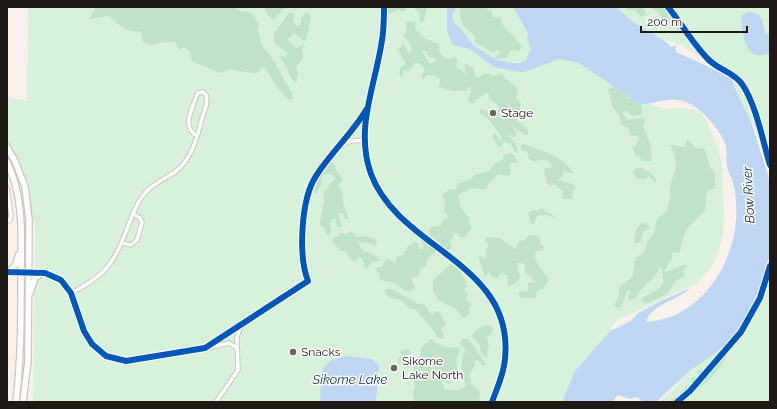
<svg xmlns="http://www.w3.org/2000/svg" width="777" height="409" viewBox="0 0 777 409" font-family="Raleway,sans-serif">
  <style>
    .green { fill: #d7f1db }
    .forest { fill: #c0e2c8; fill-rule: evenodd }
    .water { fill: #bed6f2 }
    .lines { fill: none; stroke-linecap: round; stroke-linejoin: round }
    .minor-casing { stroke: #ccc6c1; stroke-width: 5.5 }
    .secondary-casing { stroke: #ccc6c1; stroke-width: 8 }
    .minor { stroke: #fefdfc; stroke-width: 3.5 }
    .secondary { stroke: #fefdfc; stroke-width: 5.5 }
    .cycleway-casing { stroke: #fff; stroke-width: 8 }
    .cycleway { stroke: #0057b8; stroke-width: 6 }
    .poi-dot { fill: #6b6561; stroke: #fff; stroke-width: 1.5 }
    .labels { text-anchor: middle; stroke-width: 3; stroke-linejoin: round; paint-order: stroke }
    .poi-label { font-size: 12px; fill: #1f1916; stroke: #fff; text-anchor: start }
    .water-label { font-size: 13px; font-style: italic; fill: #0e3052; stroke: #fff }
  </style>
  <rect width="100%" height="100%" fill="#f9f1eb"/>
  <!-- green -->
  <g class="green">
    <path d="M28 7H545L643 102 662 108 693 109 701 113 708 124 719 151 722 164 724 224 722 241 711 268 696 284 617 320 602 340 577 368 563 402H33L35 223 32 217 30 196 24 175 7 141V97L27 101Z"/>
    <path d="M616 7H770V170C764 144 751 121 739 97 737 92 736 84 732 80 730 77 683 45 678 44 652 35 636 28 616 7Z"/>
    <path d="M770 257V402H660L706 356 758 296Z"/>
  </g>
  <!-- forest -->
  <g class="forest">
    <path d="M96 7H236L240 11 248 12 255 16V19L259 23 258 31 262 46 270 55 292 93 293 99 289 100C278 91 272 78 264 67L261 68 258 73C249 73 238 71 230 69L220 73 192 61 190 52 184 47 179 50 175 42H164L151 45 142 41 141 31C130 34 117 25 109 16L89 19Z"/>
    <path d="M265 7H291L283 9 274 20 267 14Z"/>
    <path d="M388 7H406L407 8 404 12 397 10 390 14 386 13Z"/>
    <path d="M414 7 426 8V14L423 22H419L421 15Z"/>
    <path d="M460 7H490L486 10 492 11 493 17 501 18 502 24 522 46 520 51 511 50 506 58 496 59V56L500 53 499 50 491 52C486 47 480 47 475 42V36C463 26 459 24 460 7Z"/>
    <path d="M625 7H641L644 9 646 14 641 17 635 10H628Z"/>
    <path d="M651 7H674L673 14 677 19 676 24 684 29 687 35 675 28Z"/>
    <path d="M292 12 295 16 293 21 297 26 301 24V18L306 12 310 14 311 18 306 41H304L294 33 287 40 296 48 304 44 302 50 303 58 296 66 298 73 296 83 290 76 287 67 280 58 282 56 286 57 288 53 274 43V33L289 13Z"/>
    <path d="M409 21 416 22 415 29 426 39 439 44V51C443 57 447 61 454 57L458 60 456 67 466 74 464 65 466 64 474 68V74L478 78C482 76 485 70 492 76L501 74 518 89 516 98 521 104 517 121 527 128 529 133 527 135 523 134 514 127 513 128 516 131V137H512L508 134 517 147 518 154 516 153C513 148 511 142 504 142L501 147 497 145 492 136 495 133 501 141 502 138C493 125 494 123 480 113L479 110 482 109 494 115 500 108 489 98 488 93H486L475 100 474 103H470L468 99 471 92 470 86 466 91H452L439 87 440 79 434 75H427L423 79 421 78 425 69 418 63H414L413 67 409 69V72L403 69V77L399 74 401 67 406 64 397 49 401 47 403 43 409 53 412 51 410 43 403 35 406 32V22ZM422 51H426L429 57 436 58V61L430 64Z"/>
    <path d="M611 87 623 90 628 98C637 101 645 101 641 115L632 116 624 110 623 113 627 120 640 118 645 120 643 128C648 134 654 154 651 161H642L639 156 635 155 632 146H635L639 139 637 136 630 135 629 129 621 124 619 114 613 108 608 90Z"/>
    <path d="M687 139 697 149 703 148 705 150 710 168 713 170 715 176V188L707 191 705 210 687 229 681 243 680 252 672 253V259L664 271 666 272 684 265 687 266 683 271 685 276 677 280 667 294 648 303H643L641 300C646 293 661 292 663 282 664 278 662 274 662 269L660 267C655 281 641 285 637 297L630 300 628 297 631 290H628L621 307 617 308 614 305 619 296V288L633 276 635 258 644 253 648 241 654 233 657 219 667 210 670 198V186L676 167 675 155 670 145 685 147Z"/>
    <path d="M524 144C544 153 562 154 574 174L563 171 562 177 557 180 573 184 576 187 573 192 572 199H564L562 195 564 192 555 184 551 186 547 183 544 170 545 168H551L552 164C545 159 541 159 534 162L528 158 529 154 521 149V145Z"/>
    <path d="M512 153 519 163H510L511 173 509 176 499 174 489 183 486 190 473 188 458 195 461 208 470 219 469 223 472 228 464 238 459 236 458 233H452L454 236 450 240 452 245 450 249 447 250 431 236 429 233 430 227 440 226 442 221 448 217 444 210 445 200 442 197 443 194 450 189 455 190 459 183 470 180 474 175 489 171 494 164 503 160V155Z"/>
    <path d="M323 160 334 163 336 170 343 179 338 185 343 194V203L349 219 346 220 343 214 338 213 342 227H338L336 223V219L334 218 330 221 331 232 328 235 325 233 326 229 321 226 320 223C320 219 324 204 324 200 324 196 323 195 324 191L329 188V184L335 179 332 174 323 175 321 179V185L316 194 314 192 321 171 319 162Z"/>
    <path d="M640 167 652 174 656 180 655 183 649 176 645 179 636 178 633 171Z"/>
    <path d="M541 208 554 216V218L546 214 544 216 539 215 536 217 534 224H531L528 213 533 210 539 211Z"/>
    <path d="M641 223H646L650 228 643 232 641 241 636 244 634 241 636 230Z"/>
    <path d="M351 231 356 237 366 236 376 240 377 244 374 246 369 243 358 242 363 251 372 254 380 260 371 263 366 269 364 267V262L362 258 359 257 355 261 351 260 346 252 340 250 332 242 333 239 341 233 346 234Z"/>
    <path d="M534 235 540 237V243L544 247 543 250 535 252C533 261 544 273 549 279L544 288 537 292 536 298H522L518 295 520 291 527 292 529 289 527 283 536 282 525 273V265L520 262 517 264 520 277 517 282 510 286 507 284 508 276 503 273 500 274 497 279 492 277 488 272 485 277 478 256 486 258 485 250 489 245 485 241 487 237 500 238 515 249 520 241 525 240 528 236Z"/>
    <path d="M422 237 437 251 428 258 426 266 420 269 419 276 411 278 415 288C404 296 403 287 396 284 391 281 385 282 380 280V275L376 270V268L382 267 386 259 396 263V257L403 255 408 246 415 242H417L420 250 422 249 424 246 421 241Z"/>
    <path d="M451 264C460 268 464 277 467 286L464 289 468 295 466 300 472 304 469 308 470 314 463 318 456 309 439 300 433 292V280Z"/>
    <path d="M387 289H392L418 304H424L431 314H434V311L440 313 446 324 441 329 444 334 443 339 437 337 435 332 415 309H410L401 300 390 298 386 295 385 291Z"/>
    <path d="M490 325 493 328 492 333 487 337 489 347 487 349 488 353 487 357H485L481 353 480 345 472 336C477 328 481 326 490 325Z"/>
    <path d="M466 338 472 344 486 364 483 366 478 360H475V366L470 373 471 384 480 392 479 401 414 402 413 393 415 387 412 377 414 369 412 366 405 368 398 363V358L402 356 400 351 407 349 412 353 408 355 409 359 416 360 421 355V347L431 339 442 347 459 348 460 351C454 359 457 368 459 377H450L452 382 449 384 443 381 442 382 445 390H458L466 386 463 378 465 374 461 367 463 356 466 350 460 343 462 339Z"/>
    <path d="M734 339 737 341 731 347 722 364 707 382 694 391 684 402H668L679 395 686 386 691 384 692 378 700 375 697 373 698 370 712 368 713 358 723 354 725 350 724 346Z"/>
  </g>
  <!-- water -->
  <g class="water">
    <path d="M447 7H456L452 16 454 23 461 29 473 45 485 53 497 60 512 63H520L526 60 531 49 527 38 528 33 513 7H616L633 22 665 41 671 47 677 45 675 50 676 52 731 77 737 93 750 119 768 175 770 186V254L760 288 741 326 722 348 691 370 656 402H643L637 397 630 399 618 395 612 402H562L575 371 610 331 631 321 638 313 661 301 690 288C678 301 652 303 646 322 698 319 732 269 736 221 737 209 736 190 732 179 730 174 727 170 727 165 726 159 727 152 726 146 722 131 699 105 683 101 664 96 655 105 639 104L579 63 560 59 524 72 513 71 494 67 470 49 453 45 447 32Z"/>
    <path d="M748 12C771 14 757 29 770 36V53C766 54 761 56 757 55 744 52 740 26 742 15Z"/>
    <path d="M346 356 372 359 379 365 376 402H320C322 377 316 361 346 356Z"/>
  </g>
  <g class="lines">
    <defs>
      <g id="minor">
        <path d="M343 144 351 141 365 140"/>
        <path d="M7 188 11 215 10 220 7 221"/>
        <path d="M122 243 131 245 137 240 142 222 140 218 133 214"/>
        <path d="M8 272 45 273 61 280 71 293 84 331 92 344 106 356 126 361 205 348 308 281C297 254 301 199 317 174 332 152 353 135 365 111 369 104 370 95 371 88 378 61 384 35 384 7"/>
        <path d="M71 293C105 276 114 264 127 229 131 218 135 207 141 198 150 185 163 180 175 172 192 159 197 138 202 118 204 112 209 102 206 95L203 92 198 93 196 97C192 110 181 127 197 136"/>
        <path d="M208 348 229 343 237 348"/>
        <path d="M216 402 238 370 237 337 241 326"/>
      </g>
      <g id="secondary">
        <path d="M7 147 15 161 25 187 29 220 28 361 23 402"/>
        <path d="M7 162C25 200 21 239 21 280 21 321 21 361 16 402"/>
        <path d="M9 272 16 264 19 254"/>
        <path d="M30 293 35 278 42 273"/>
      </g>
    </defs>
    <!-- minor casing -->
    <use href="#minor" class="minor-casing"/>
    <!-- secondary casing -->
    <use href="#secondary" class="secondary-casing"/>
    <!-- minor -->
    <use href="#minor" class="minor"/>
    <!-- secondary -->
    <use href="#secondary" class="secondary"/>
    <defs>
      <g id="cycleway">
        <path d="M384 7C384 20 384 33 381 46 374 89 355 130 371 174 399 250 515 262 505 359 504 374 497 388 492 402"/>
        <path d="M668 7C682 24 694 46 710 61 720 70 734 73 742 84 756 104 763 142 770 165"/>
        <path d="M7 272 45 273 61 280 71 293 84 331 92 344 106 356 126 361 205 348 308 281C298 255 301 199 316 176 331 152 352 134 366 110"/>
        <path d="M677 402 690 391 741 332 760 298 770 266"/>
      </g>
    </defs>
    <!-- cycleway casing -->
    <use href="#cycleway" class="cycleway-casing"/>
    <!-- cycleway -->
    <use href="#cycleway" class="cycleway"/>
  </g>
  <!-- markers -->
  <g class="poi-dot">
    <circle cx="493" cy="113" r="4"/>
    <circle cx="293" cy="352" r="4"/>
    <circle cx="394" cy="368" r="4"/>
  </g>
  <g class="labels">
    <!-- poi labels -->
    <g class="poi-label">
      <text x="501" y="117">Stage</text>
      <text x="301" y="356">Snacks</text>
      <text x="402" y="365">Sikome<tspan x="402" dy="14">Lake North</tspan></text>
    </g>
    <!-- water labels -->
    <g class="water-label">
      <text transform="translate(748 195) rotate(-93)" y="5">Bow River</text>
      <text x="350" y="384">Sikome Lake</text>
    </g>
  </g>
  <!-- border -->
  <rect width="777" height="409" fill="none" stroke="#1f1916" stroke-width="16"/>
  <!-- scale -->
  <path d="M641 26v6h106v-6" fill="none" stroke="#1f1916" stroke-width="2"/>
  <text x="647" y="26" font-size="12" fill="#1f1916" stroke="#ffffff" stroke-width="3" paint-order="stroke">200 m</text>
</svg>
